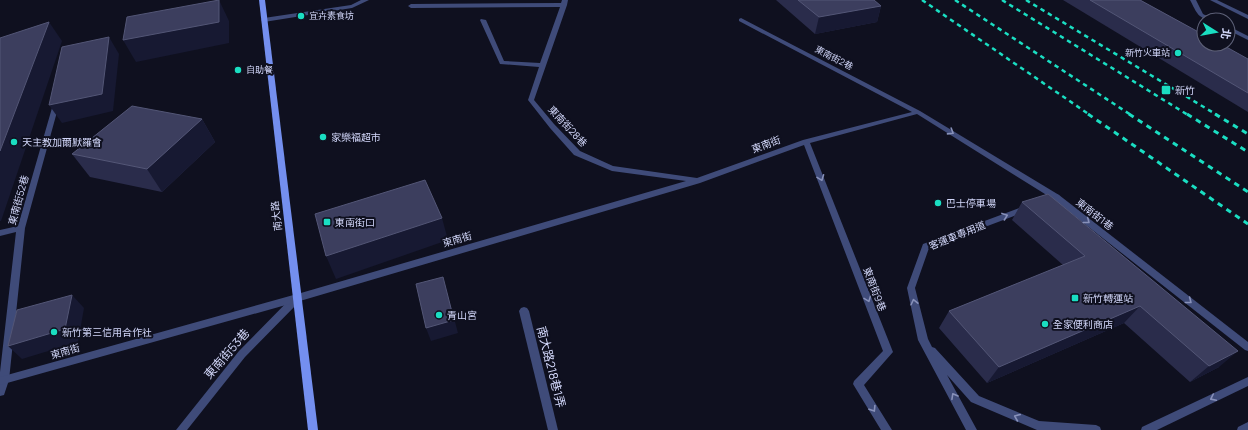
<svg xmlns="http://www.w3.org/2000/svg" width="1248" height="430" viewBox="0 0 1248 430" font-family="Manrope,'Noto Sans TC',sans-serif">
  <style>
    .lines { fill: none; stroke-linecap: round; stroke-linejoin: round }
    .service { fill: #3f4b79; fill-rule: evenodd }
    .minor { fill: #3f4b79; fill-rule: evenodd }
    .tertiary { fill: #3f4b79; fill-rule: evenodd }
    .secondary { fill: #748fef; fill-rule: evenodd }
    .rail-far1 { stroke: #1adec2; stroke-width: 2.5; stroke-dasharray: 4.5 4; stroke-linecap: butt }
    .rail { stroke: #1adec2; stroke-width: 3; stroke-dasharray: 5.5 5; stroke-linecap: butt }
    .wall { fill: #2a2c4b }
    .shaded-wall { fill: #171932 }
    .building { fill: #3c3e5e; stroke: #535676 }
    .oneway { stroke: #8891ba }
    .poi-dot { fill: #1adec2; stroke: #0f101f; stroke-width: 1.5 }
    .labels { text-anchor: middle; stroke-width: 4; stroke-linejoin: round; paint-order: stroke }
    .far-poi-label { font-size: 9px; fill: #d2d7fa; stroke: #0f101f; text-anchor: start }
    .far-street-label { font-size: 9px; fill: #d2d7fa; stroke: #0f101f }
    .poi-label { font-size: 10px; fill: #d2d7fa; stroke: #0f101f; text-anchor: start }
    .street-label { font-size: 10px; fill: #d2d7fa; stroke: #0f101f }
    .near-street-label { font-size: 12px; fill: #d2d7fa; stroke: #0f101f }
  </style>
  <rect width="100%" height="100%" fill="#0f101f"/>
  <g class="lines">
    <!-- service -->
    <g class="service">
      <path d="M361 0H369L352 8 264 22 261 20 264 18 351 5Z"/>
      <path d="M562 0H568L567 5 534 100 554 124 580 151 613 166 697 178 803 140 912 112 739 21V19L741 18 920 111 1059 195 1060 197 1056 200 1053 199 917 114 810 143 893 352 864 385 892 430H881L853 384 854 381 883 351 804 145 700 183 300 301 245 357 187 430H176L239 351 294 295 686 181 612 171 574 155 550 128 528 100 539 67 500 64 480 20 481 19 486 20 504 61 540 63 560 7 411 8 408 6 411 4 561 3Z"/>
      <path d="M1190 0H1196L1203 14 1215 20C1198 20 1197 13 1190 0Z"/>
      <path d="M1228 26 1248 36V40L1228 30Z"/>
      <path d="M57 99 60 101 25 228 9 380 4 395 0 396V372L16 232 0 236V230L18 226 54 101Z"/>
      <path d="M1027 205 1030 206 1031 208 1030 210 929 248 915 288 928 339 932 347 935 348 979 396 1039 421 1096 425 1100 427 1101 430H1037L971 402 947 375 977 430H966L918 340 907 288 923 244Z"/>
      <path d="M524 307 527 308 529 311 558 430H548L519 311 521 308Z"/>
      <path d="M1248 377V386L1157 430H1141L1142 427Z"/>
      <path d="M1248 422V430H1237L1238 427Z"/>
    </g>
    <!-- minor -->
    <g class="minor">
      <path d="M1056 194 1059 195 1248 342V351L1245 350 1053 199 1052 197Z"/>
      <path d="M297 294 300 295 301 298 300 301 0 385V377Z"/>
    </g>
    <!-- tertiary -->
    <path class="tertiary" d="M1210 0H1217L1248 15V19Z"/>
    <!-- secondary -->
    <path class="secondary" d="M259 0H265L318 430H308Z"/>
    <!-- rail-far1 -->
    <g class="rail-far1">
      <path d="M922 0 1090 115"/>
      <path d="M955 0 1131 115"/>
      <path d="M1002 0 1188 115"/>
      <path d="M1026 0 1217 115"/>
    </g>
    <!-- rail -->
    <g class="rail">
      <path d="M1088 114 1248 224"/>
      <path d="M1129 114 1248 192"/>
      <path d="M1187 114 1248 152"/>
      <path d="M1215 114 1248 134"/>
    </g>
  </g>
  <!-- wall -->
  <g class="wall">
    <path d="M776 0H874L881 6 877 22 815 34Z"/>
    <path d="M1063 0H1140L1248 59V112Z"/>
    <path d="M202 119 215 142 162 192 90 177 72 154Z"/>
    <path d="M1022 202 1219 367 1190 382 1124 323 987 383 939 328 949 311 1063 265 1012 220Z"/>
  </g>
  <!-- shaded-wall -->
  <g class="shaded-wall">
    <path d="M219 0 229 21V43L136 62 123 40Z"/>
    <path d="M881 6 877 22 815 34 819 17Z"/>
    <path d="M49 22 62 41 1 221H0V151Z"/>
    <path d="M109 37 119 54 113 111 62 123 49 105Z"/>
    <path d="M202 119 215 142 162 192 147 169Z"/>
    <path d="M442 218 448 240 336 279 326 256Z"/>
    <path d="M443 277 458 333 431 341 426 328Z"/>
    <path d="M72 295 84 308 78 342 22 359 8 346Z"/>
    <path d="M1140 306 1124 323 987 383 999 367Z"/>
    <path d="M1238 351 1219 367 1190 382 1209 366Z"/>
  </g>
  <!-- building -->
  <g class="building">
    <path d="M219 0V22L123 40 127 17Z"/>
    <path d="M798 0H874L881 6 819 17Z"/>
    <path d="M1090 0H1140L1204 35V44H1221L1248 59V93Z"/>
    <path d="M49 22 0 151V38Z"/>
    <path d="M109 37 102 94 49 105 62 47Z"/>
    <path d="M132 106 202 119 147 169 72 154Z"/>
    <path d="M425 180 442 218 326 256 315 214Z"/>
    <path d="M1048 194 1238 351 1209 366 1140 306 999 367 949 311 1085 256 1022 202Z"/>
    <path d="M443 277 454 320 426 328 416 284Z"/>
    <path d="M72 295 65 329 8 346 17 310Z"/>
  </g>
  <!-- one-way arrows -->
  <defs><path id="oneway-chevron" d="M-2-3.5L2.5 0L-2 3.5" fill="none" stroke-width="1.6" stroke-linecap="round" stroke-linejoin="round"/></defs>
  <g class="oneway">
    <use href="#oneway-chevron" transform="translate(951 132) rotate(32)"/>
    <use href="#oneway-chevron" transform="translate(821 178) rotate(69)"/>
    <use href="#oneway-chevron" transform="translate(1005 216) rotate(-20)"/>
    <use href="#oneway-chevron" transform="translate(1087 221) rotate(38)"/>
    <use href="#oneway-chevron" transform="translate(868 299) rotate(69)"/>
    <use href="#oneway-chevron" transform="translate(1189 301) rotate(38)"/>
    <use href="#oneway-chevron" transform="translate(914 302) rotate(-103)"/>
    <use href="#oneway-chevron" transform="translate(954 396) rotate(-119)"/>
    <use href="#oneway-chevron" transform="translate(1213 398) rotate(154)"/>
    <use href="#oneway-chevron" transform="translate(873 409) rotate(58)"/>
    <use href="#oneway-chevron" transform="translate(1017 417) rotate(-157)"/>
  </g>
  <!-- markers -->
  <g class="poi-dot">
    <circle cx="301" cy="16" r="4"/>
    <circle cx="1178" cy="53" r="4"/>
    <circle cx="238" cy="70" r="4"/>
    <rect x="1161" y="85" width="10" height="10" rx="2"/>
    <circle cx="323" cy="137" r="4"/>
    <circle cx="14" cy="142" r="4"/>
    <circle cx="938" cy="203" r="4"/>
    <rect x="323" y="218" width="8" height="8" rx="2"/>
    <rect x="1071" y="294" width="8" height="8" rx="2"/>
    <circle cx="439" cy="315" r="4"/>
    <circle cx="1045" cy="324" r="4"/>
    <circle cx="54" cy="332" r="4"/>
  </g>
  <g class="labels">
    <!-- far-poi labels -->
    <g class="far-poi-label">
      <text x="309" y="19">宜卉素食坊</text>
      <text x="1170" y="56" text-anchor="end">新竹火車站</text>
      <text x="246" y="73">自助餐</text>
    </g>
    <!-- far-street labels -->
    <g class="far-street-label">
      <text transform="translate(834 58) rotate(27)" y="3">東南街2巷</text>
    </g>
    <!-- poi labels -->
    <g class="poi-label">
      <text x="1175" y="94">新竹</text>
      <text x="331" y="141">家樂福超市</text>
      <text x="22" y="146">天主教加爾默羅會</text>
      <text x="946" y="207">巴士停車場</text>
      <text x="335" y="226">東南街口</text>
      <text x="1083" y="302">新竹轉運站</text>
      <text x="447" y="319">青山宮</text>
      <text x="1053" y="328">全家便利商店</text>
      <text x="62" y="336">新竹第三信用合作社</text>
    </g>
    <!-- street labels -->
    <g class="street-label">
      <text transform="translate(568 126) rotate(47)" y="4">東南街28巷</text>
      <text transform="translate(766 144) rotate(-20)" y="4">東南街</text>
      <text transform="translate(18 200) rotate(-75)" y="4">東南街52巷</text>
      <text transform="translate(1095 214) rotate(38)" y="4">東南街1巷</text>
      <text transform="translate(276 216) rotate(-97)" y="4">南大路</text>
      <text transform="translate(957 235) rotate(-22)" y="4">客運車專用道</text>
      <text transform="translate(457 239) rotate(-16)" y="4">東南街</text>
      <text transform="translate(875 289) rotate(69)" y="4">東南街9巷</text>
      <text transform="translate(65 351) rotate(-16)" y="4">東南街</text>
    </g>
    <!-- near-street labels -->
    <g class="near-street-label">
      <text transform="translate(227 354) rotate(-49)" y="4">東南街53巷</text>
      <text transform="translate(551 367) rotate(76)" y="4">南大路218巷1弄</text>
    </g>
  </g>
  <!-- north arrow -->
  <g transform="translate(1216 32) rotate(101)"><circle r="19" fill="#0f101f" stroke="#5d6077"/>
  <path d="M0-3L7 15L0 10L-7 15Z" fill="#1adec2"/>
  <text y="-6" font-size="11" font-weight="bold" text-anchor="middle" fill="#d2d7fa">北</text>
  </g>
</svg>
